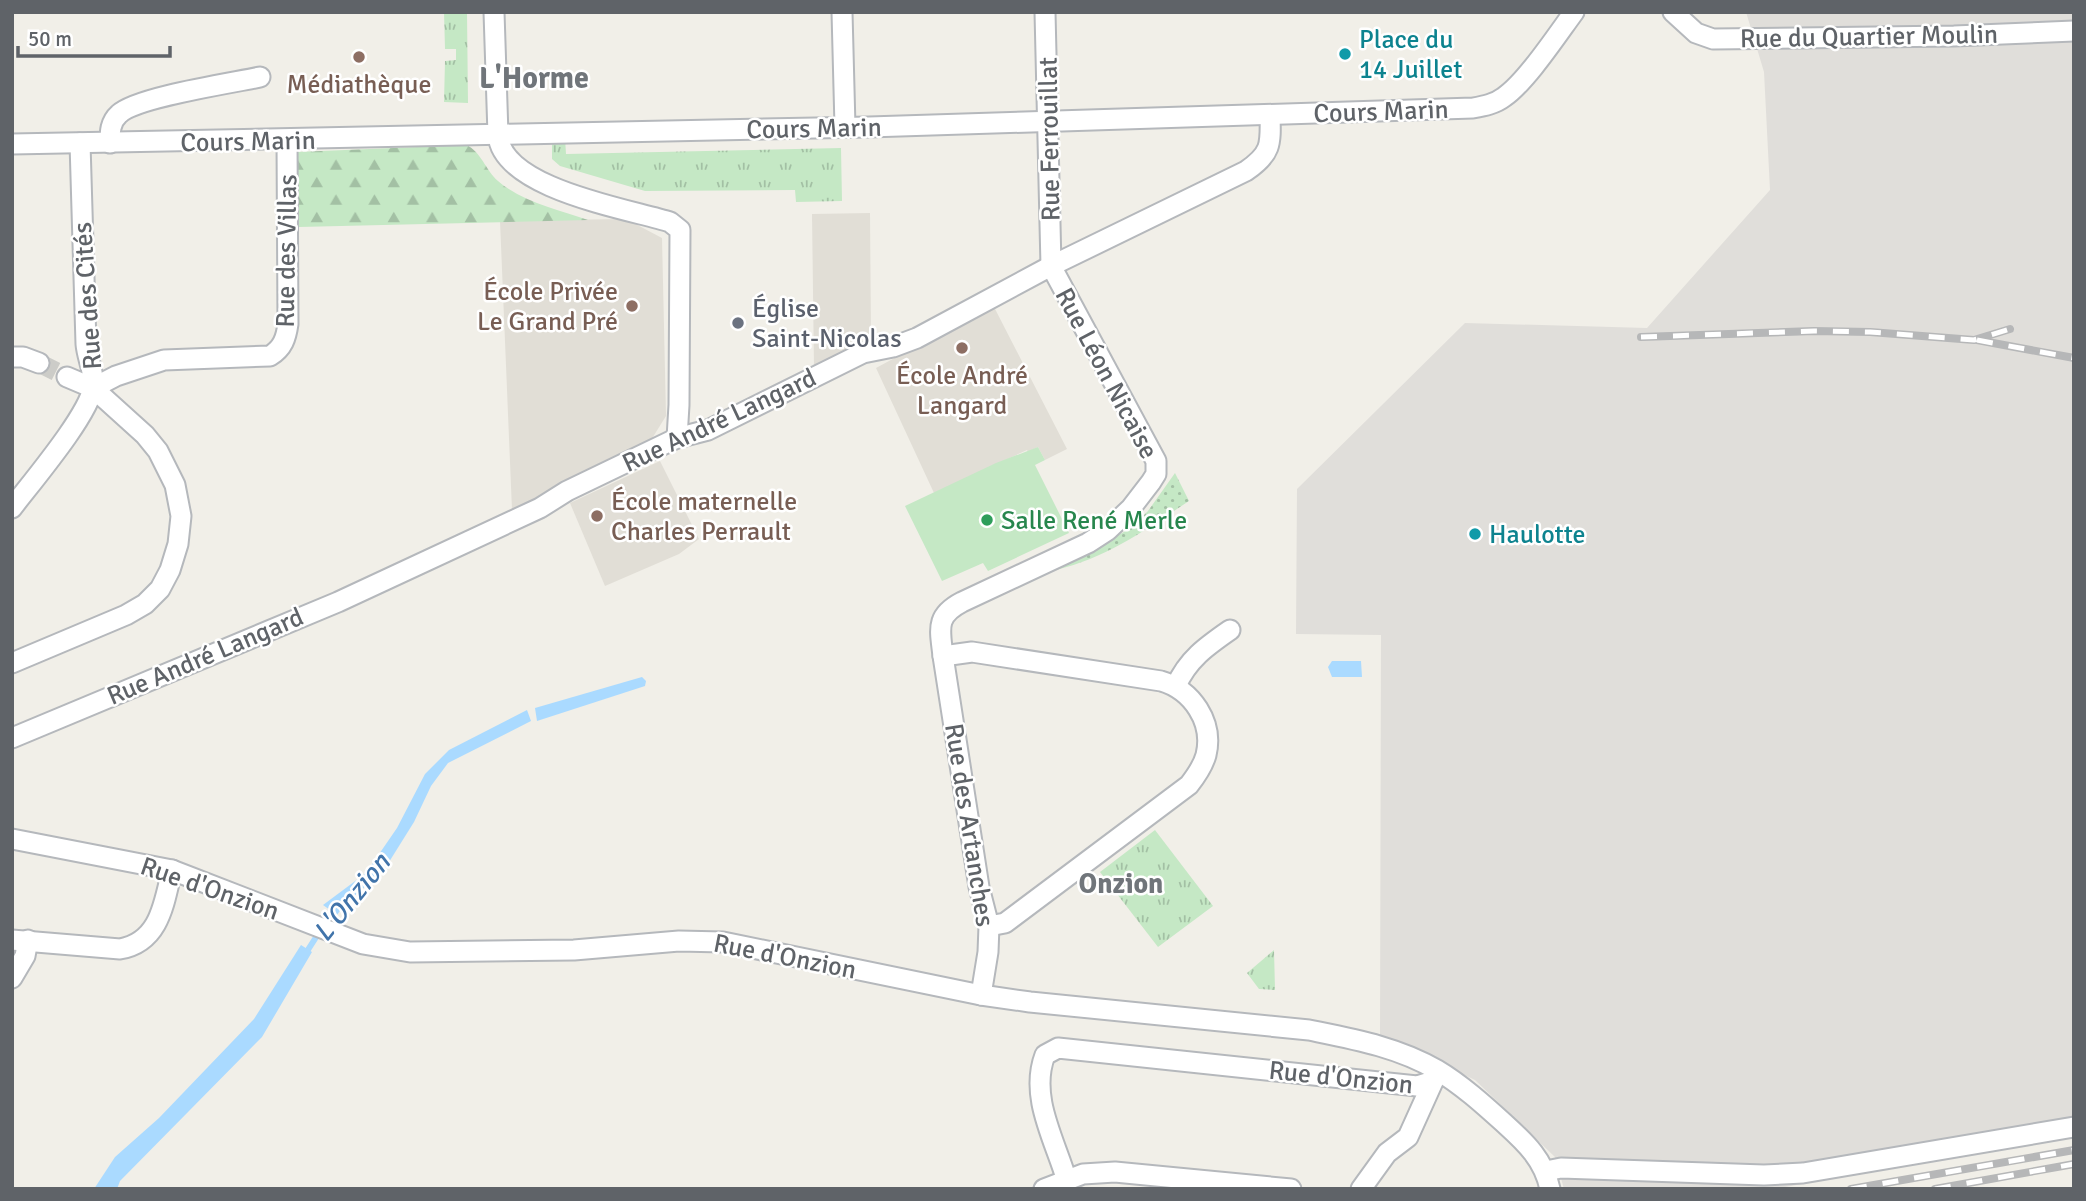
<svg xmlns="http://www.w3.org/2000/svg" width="2086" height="1201" viewBox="0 0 2086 1201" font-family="Signika,sans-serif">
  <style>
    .industrial { fill: #e0deda }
    .education { fill: #e1ded6 }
    .grass { fill: url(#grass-dots) }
    .forest { fill: url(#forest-firs) }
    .park { fill: url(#park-tufts) }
    .garden { fill: #c5e8c5 }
    .water { fill: #aadaff }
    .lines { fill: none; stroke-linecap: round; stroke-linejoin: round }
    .stream { stroke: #aadaff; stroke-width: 6 }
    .street-tunnel { stroke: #ccccc8; stroke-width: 19; stroke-dasharray: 19 10; stroke-linecap: butt }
    .street-casing { stroke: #b5b8bc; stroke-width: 23 }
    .street { stroke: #fff; stroke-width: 19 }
    .rail-casing { stroke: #b6b7b8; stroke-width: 8 }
    .rail { stroke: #fff; stroke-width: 5; stroke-dasharray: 16; stroke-linecap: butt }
    .culture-dot { fill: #0f9aa8; stroke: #fff; stroke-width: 2.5 }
    .education-dot { fill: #8d6e63; stroke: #fff; stroke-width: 2.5 }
    .worship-dot { fill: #6b7280; stroke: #fff; stroke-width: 2.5 }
    .leisure-dot { fill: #2e9e5b; stroke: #fff; stroke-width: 2.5 }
    .labels { text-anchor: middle; stroke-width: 5; stroke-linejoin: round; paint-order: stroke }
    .street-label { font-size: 26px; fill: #5f6368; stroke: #fff }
    .culture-label { font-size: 26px; fill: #0d838f; stroke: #fff; text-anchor: start }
    .education-label { font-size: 26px; fill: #785e54; stroke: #fff }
    .worship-label { font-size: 26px; fill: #5b616d; stroke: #fff; text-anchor: start }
    .leisure-label { font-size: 26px; fill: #27864d; stroke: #fff; text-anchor: start }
    .neighbourhood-label { font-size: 28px; font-weight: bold; fill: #70757a; stroke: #fff }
    .water-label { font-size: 28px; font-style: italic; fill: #4174aa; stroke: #fff }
    .quarter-label { font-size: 30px; font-weight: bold; fill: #70757a; stroke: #fff }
  </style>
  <defs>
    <pattern id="grass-dots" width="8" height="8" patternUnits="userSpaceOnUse" patternTransform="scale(1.75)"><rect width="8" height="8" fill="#c5e8c5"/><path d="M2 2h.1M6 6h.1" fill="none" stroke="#a3c0a4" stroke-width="1.8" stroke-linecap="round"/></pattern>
    <pattern id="forest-firs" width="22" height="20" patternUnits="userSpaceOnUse" patternTransform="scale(1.75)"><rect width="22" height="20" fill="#c5e8c5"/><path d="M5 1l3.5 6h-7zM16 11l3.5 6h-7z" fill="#a3c0a4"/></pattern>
    <pattern id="park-tufts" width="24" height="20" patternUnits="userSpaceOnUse" patternTransform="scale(1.75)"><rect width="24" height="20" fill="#c5e8c5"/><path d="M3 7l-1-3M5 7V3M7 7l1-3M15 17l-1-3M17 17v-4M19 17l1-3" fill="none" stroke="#a3c0a4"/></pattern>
  </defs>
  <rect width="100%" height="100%" fill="#f1efe8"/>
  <!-- industrial -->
  <path class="industrial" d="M1746 12H2074V1137L1774 1189H1564L1555 1157 1475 1080 1380 1035 1381 635 1296 634 1297 489 1465 323 1647 328 1770 190 1764 72Z"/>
  <!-- education -->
  <g class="education">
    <path d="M870 213 871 339 814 367 812 214Z"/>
    <path d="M626 219 662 238 666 416 643 453 512 510 500 221Z"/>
    <path d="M993 305 1067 449 1045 460 1038 447 1028 452 1027 450 934 493 876 368Z"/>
    <path d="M660 461 699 539 679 554 605 586 570 503Z"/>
  </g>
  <!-- grass -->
  <path class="grass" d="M1175 473 1189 501C1145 530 1109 557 1056 570L1131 528 1148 511Z"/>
  <!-- forest -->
  <path class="forest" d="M466 145C481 151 486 171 498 181 522 202 559 210 588 220L299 227 297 152Z"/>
  <!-- park -->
  <g class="park">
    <path d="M444 12H467L468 103 444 102 445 61 456 60V49H445Z"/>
    <path d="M552 138H565L566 154 841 148 842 201 796 202 795 190 645 191 560 166 552 159Z"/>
    <path d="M1155 830 1213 906 1158 947 1100 872Z"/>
    <path d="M1274 950 1275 990 1259 989 1247 973Z"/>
  </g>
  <!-- garden -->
  <path class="garden" d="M1038 447 1045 460 1035 465 1069 533 988 571 983 563 942 581 905 506 996 463Z"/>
  <!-- water -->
  <g class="water">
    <path d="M1332 661H1361L1362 677H1332L1328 667Z"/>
    <path d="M642 677 646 681 645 686 537 721 535 708Z"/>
    <path d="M527 710 531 721 448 763 431 786 414 822 384 870 345 904 337 915 323 905 366 873 397 828 425 774 449 750Z"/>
    <path d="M301 945 312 952 262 1037 120 1181 117 1189H94L115 1157 159 1118 254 1019Z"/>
  </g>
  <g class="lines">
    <!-- stream -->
    <path class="stream" d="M304 956 336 906"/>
    <!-- street-tunnel -->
    <path class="street-tunnel" d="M39 363 67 377"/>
    <defs>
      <g id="street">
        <path d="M494 12 498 135C502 189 629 209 670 222L680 230 679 405 677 438"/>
        <path d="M842 12 845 127"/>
        <path d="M1673 12 1696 33 1713 39 1954 36 2074 31"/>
        <path d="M110 143C110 132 110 122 119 114 137 97 232 83 260 77"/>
        <path d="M12 144 869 127 1473 108C1484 106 1495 104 1504 97 1526 82 1557 35 1574 12"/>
        <path d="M14 357H23L39 363"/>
        <path d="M93 388 116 376 164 360 270 356C283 348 286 338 288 324L287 140"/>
        <path d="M12 508C31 483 89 415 93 387 95 373 87 358 86 344L80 143"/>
        <path d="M943 656 972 652 1161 681C1192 690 1214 722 1206 755 1203 766 1196 776 1189 785L1005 923 989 926"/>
        <path d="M12 663 126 615 145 604 160 589 170 570 178 544 181 516 175 485 158 451 145 435 93 388 67 377"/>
        <path d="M1176 686C1188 659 1207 646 1230 630"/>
        <path d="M12 738 338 602 540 508 567 491 677 438 708 430 863 353 893 347 917 338 1051 266 1246 171C1271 154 1271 145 1270 115"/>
        <path d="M12 839 172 870 363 944 410 952 574 950 679 941 723 942 981 995 1030 1002 1309 1030C1353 1039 1398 1047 1437 1070 1462 1085 1484 1105 1505 1124 1526 1143 1544 1160 1550 1189"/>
        <path d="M12 940 120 949C160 942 164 903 172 870"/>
        <path d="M12 978 25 956 28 940"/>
        <path d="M981 995 988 952 989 926 979 887 943 656C940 629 935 616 962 602L1088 543 1108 530 1131 508 1151 482 1156 474V461L1051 266 1045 12"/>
        <path d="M1546 1171 1561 1168 1764 1175 1803 1173 2074 1127"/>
        <path d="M1067 1181C1055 1140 1029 1097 1045 1055L1058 1048 1417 1086 1433 1081"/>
        <path d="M1044 1189 1083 1174 1115 1172 1291 1189"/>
        <path d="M1361 1189 1387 1153 1408 1137 1436 1075"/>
      </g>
    </defs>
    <!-- street casing -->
    <use href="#street" class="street-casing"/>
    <!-- street -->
    <use href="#street" class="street"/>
    <defs>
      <g id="rail">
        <path d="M1641 337 1814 331 1870 332 1974 340 2010 329"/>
        <path d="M1977 340 2074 358"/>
        <path d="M1851 1189 2074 1150"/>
        <path d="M1935 1189 2074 1164"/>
      </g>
    </defs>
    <!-- rail casing -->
    <use href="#rail" class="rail-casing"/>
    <!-- rail -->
    <use href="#rail" class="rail"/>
  </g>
  <!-- markers -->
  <g class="culture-dot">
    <circle cx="1345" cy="54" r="7"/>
    <circle cx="1475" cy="534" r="7"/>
  </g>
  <g class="education-dot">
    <circle cx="359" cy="57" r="7"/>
    <circle cx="632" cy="306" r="7"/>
    <circle cx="962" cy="348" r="7"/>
    <circle cx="597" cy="516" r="7"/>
  </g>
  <circle class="worship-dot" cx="738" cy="323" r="7"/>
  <circle class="leisure-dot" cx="987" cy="520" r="7"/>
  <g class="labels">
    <!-- street labels -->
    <g class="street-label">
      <text transform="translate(1869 36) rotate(-1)" y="9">Rue du Quartier Moulin</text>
      <text transform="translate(1381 111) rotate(-2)" y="9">Cours Marin</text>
      <text transform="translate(814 128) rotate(-1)" y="9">Cours Marin</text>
      <text transform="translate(1049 139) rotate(-91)" y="9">Rue Ferrouillat</text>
      <text transform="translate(248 141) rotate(-1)" y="9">Cours Marin</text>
      <text transform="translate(286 251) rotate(-89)" y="9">Rue des Villas</text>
      <text transform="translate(87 296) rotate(-94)" y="9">Rue des Cités</text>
      <text transform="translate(1107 373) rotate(62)" y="9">Rue Léon Nicaise</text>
      <text transform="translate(719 420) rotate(-25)" y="9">Rue André Langard</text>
      <text transform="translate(205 656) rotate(-23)" y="9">Rue André Langard</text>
      <text transform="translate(970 825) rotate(81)" y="9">Rue des Artanches</text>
      <text transform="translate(210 888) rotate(19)" y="9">Rue d'Onzion</text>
      <text transform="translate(785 956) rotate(11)" y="9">Rue d'Onzion</text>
      <text transform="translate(1341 1077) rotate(6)" y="9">Rue d'Onzion</text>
    </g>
    <!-- culture labels -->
    <g class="culture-label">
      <text x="1359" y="48">Place du<tspan x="1359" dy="30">14 Juillet</tspan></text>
      <text x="1489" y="543">Haulotte</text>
    </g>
    <!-- education labels -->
    <g class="education-label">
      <text x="359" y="93">Médiathèque</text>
      <text x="618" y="300" text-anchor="end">École Privée<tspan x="618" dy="30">Le Grand Pré</tspan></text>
      <text x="962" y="384">École André<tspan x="962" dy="30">Langard</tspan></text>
      <text x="611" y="510" text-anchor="start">École maternelle<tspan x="611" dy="30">Charles Perrault</tspan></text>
    </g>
    <!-- worship labels -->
    <g class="worship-label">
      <text x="752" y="317">Église<tspan x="752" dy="30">Saint-Nicolas</tspan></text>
    </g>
    <!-- leisure labels -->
    <g class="leisure-label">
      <text x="1001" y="529">Salle René Merle</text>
    </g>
    <!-- neighbourhood labels -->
    <g class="neighbourhood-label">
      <text x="1121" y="893">Onzion</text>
    </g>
    <!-- water labels -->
    <g class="water-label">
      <text transform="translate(351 897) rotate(-51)" y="10">L'Onzion</text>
    </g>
    <!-- quarter labels -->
    <g class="quarter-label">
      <text x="534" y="88">L'Horme</text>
    </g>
  </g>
  <!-- border -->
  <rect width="2086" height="1201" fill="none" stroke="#5f6368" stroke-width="28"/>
  <!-- scale -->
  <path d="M18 46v10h152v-10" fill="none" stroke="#5f6368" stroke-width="3.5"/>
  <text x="28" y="46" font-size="21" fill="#5f6368" stroke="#ffffff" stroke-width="5" paint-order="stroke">50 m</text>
</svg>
